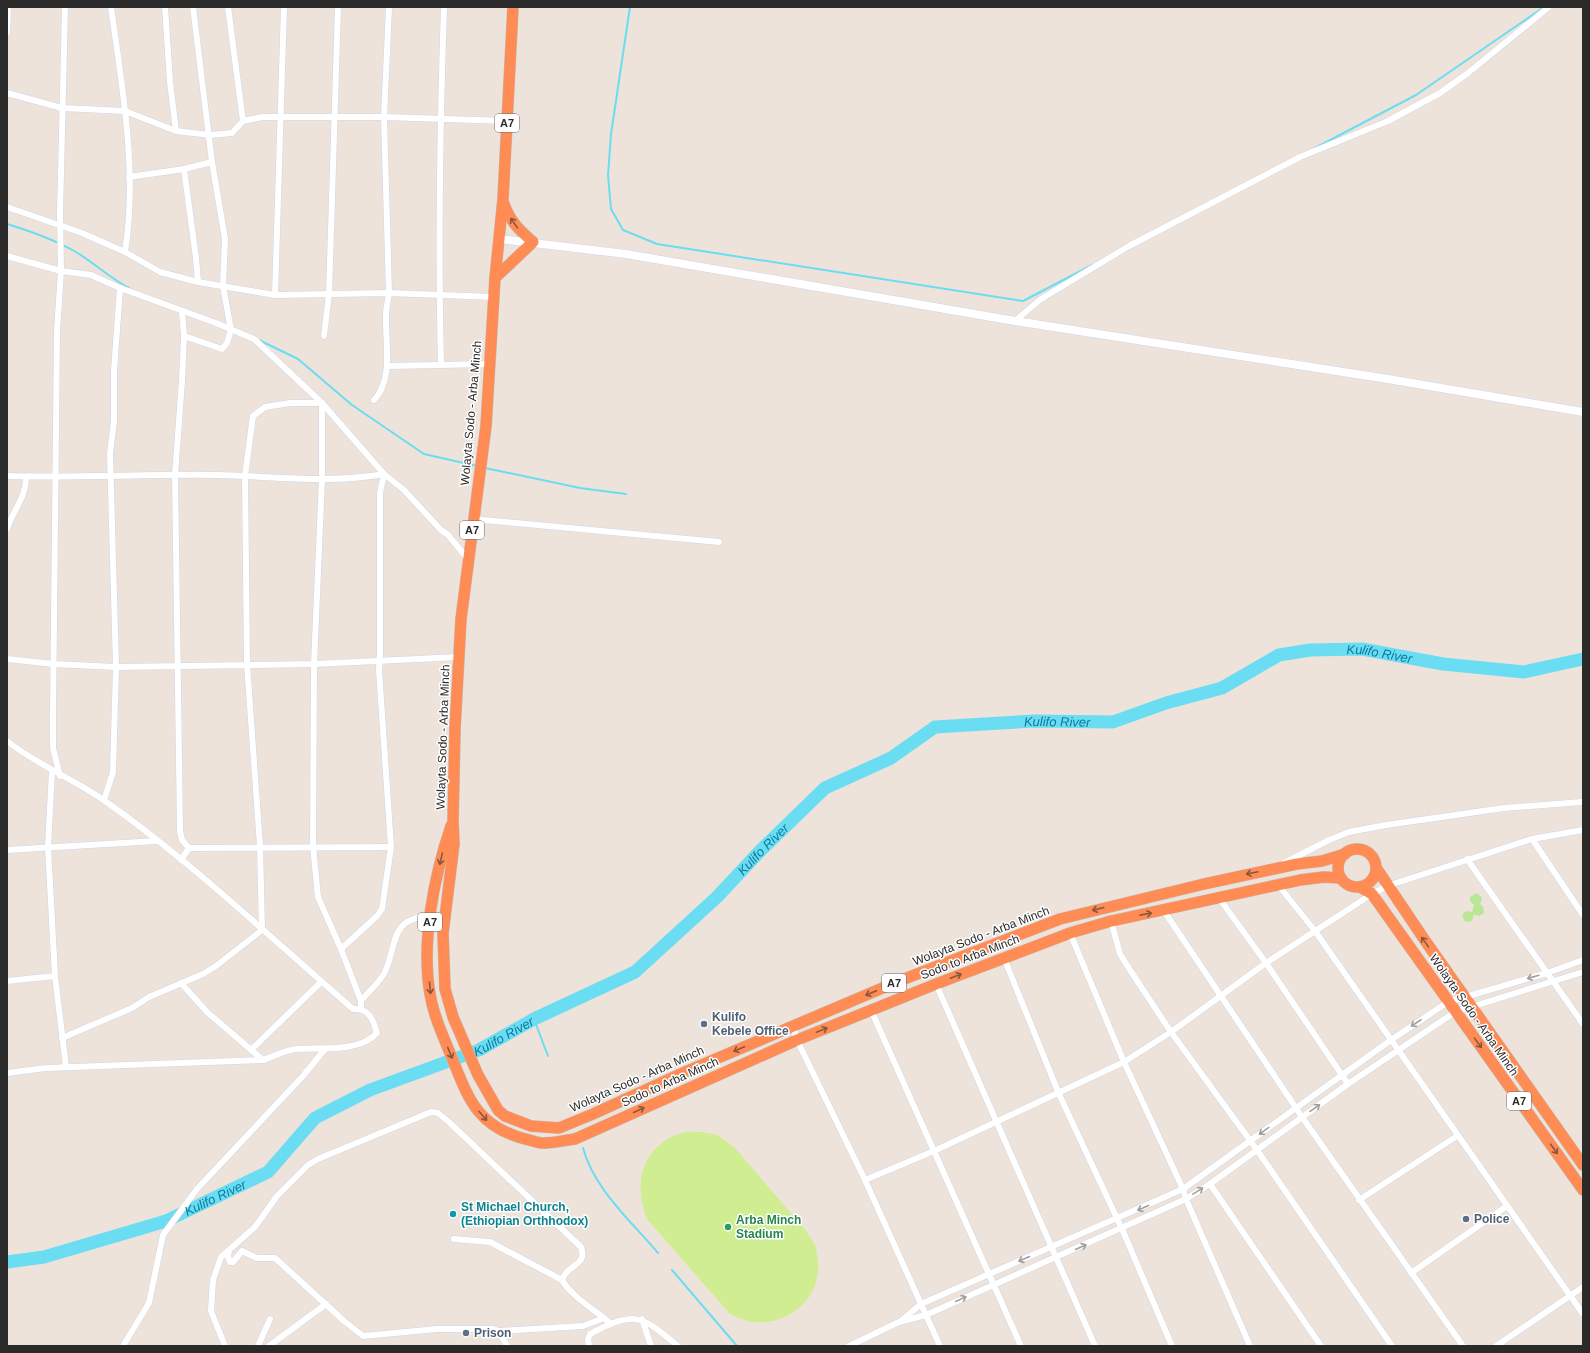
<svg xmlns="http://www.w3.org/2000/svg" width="1590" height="1353" viewBox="0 0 1590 1353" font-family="Arial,sans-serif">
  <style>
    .green { fill: #b9e596 }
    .pitch { fill: #d0ed91 }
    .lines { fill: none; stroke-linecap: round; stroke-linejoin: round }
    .stream { stroke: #6bddf2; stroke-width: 2 }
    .river { stroke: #6bddf2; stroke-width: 13 }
    .street-casing { stroke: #d0d6e3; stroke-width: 7 }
    .secondary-casing { stroke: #d0d6e3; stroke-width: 9 }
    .highway-casing { stroke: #c3c3c3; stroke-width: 12 }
    .street { stroke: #fff; stroke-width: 6 }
    .secondary { stroke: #fff; stroke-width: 8 }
    .highway { stroke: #ff8c54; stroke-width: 11 }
    .oneway { stroke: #8a563d }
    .oneway2 { stroke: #9f9f9f }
    .service-dot { fill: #5c6f8a; stroke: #fff; stroke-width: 1.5 }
    .culture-dot { fill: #0f9aa8; stroke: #fff; stroke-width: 1.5 }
    .leisure-dot { fill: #2e9e5b; stroke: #fff; stroke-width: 1.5 }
    .labels { text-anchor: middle; stroke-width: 3; stroke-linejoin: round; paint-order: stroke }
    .shield { fill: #fff; stroke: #6a6a6a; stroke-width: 1 }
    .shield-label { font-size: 11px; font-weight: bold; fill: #2a2a2a }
    .street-label { font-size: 12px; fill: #2a2a2a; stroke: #fff }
    .service-label { font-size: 12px; font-weight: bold; fill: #4e5e75; stroke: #fff; text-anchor: start }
    .culture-label { font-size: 12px; font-weight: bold; fill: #0d838f; stroke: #fff; text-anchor: start }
    .leisure-label { font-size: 12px; font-weight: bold; fill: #27864d; stroke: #fff; text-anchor: start }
    .water-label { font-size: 13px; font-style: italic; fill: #097b9f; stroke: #fff }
  </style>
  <rect width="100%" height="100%" fill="#ede3db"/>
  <!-- green -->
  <path class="green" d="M1477 893 1482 898 1480 904 1483 907 1484 913 1479 916 1474 914 1472 921 1465 922 1462 915 1466 911 1472 912 1474 905 1470 901V897Z"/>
  <!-- pitch -->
  <path class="pitch" d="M702 1132 718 1135 735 1148 807 1232C809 1236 813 1241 815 1245 817 1249 817 1256 818 1260 821 1293 798 1319 765 1322 752 1324 741 1319 730 1314L647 1219C633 1183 641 1147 681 1133 687 1131 696 1132 702 1132Z"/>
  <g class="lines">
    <!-- stream -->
    <g class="stream">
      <path d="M630 7 611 134 608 175 611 209 623 230 657 244 1023 301 1092 265"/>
      <path d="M1315 148 1416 95 1544 7"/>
      <path d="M7 224C30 231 55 240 76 252 94 263 110 278 129 288"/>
      <path d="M259 340 298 359 352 405 424 454 477 466"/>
      <path d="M485 468 580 488 626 494"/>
      <path d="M534 1019 548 1056"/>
      <path d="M583 1148C594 1189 631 1221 658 1253"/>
      <path d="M672 1270 737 1346"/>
    </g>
    <!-- river -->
    <path class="river" id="s1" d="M7 1262 44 1257 166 1221 268 1172 315 1118 370 1090 479 1050 534 1019 635 972 717 897 761 850 825 788 891 758 935 727 1034 721 1113 722 1166 703 1222 688 1279 655 1310 650 1362 649 1443 664 1524 672 1583 659"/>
    <defs>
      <g id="street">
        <path d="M111 7C122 86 138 173 125 252L160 272 198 282 196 258 184 169"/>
        <path d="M165 7 170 82 176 131"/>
        <path d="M228 7 243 121"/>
        <path d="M7 33 8 7"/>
        <path d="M7 93 62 108 125 111 176 131 210 135 232 133 243 121 263 117H384L507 121"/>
        <path d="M129 177 184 169 212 162"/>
        <path d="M7 207 82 233 125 252"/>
        <path d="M7 256 61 271 91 275 120 288 216 323 254 339 322 403 384 474 404 490 441 530 448 535 468 559"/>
        <path d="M198 282 275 295 389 293 494 297"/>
        <path d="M275 295 284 7"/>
        <path d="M182 311 184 336 182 381 175 475 180 831 182 840 189 848"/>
        <path d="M1015 321 1041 299 1129 246 1300 157 1388 121 1440 93 1468 73 1549 7"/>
        <path d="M184 336 222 349 227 343 231 330 223 286 225 239 212 162 193 7"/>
        <path d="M324 336 329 294 338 7"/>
        <path d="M441 365C438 246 440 126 444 7"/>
        <path d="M387 366 490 364"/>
        <path d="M374 400C394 379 385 342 386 315 386 308 388 301 389 293L384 117 389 7"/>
        <path d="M322 403V479L314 664 313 846 318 897 341 949 361 1001V1009"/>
        <path d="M7 476C77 478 147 474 217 475 272 476 330 484 384 474"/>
        <path d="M473 519 719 542"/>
        <path d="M7 529C12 512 27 496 26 477"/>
        <path d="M7 659 54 664 116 667 314 664 459 657"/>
        <path d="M7 741C37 765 74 779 105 801 193 863 272 939 353 1009 369 1008 373 1019 377 1033 359 1053 320 1047 296 1049 285 1050 273 1057 263 1060L46 1068 7 1073"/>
        <path d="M52 771 48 847 55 976 66 1067"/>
        <path d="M60 776 53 748V715L57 331 61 271 60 214 65 7"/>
        <path d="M104 800 113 772 116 667 110 453 114 421V371L120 288"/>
        <path d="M1532 839 1583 915"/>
        <path d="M189 848 391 847"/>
        <path d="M7 850 156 841"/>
        <path d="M1467 859 1583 1024"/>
        <path d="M181 860 189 848"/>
        <path d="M1284 863 1329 840 1349 832 1386 825 1504 808 1582 802"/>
        <path d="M1279 886 1315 931 1583 1314"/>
        <path d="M1219 898 1266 963 1348 1084"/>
        <path d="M1164 911 1302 1117 1463 1346"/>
        <path d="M1111 921 1120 954 1130 970 1171 1032 1257 1150 1392 1346"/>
        <path d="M1070 933 1124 1062 1183 1189 1186 1199 1250 1346"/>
        <path d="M341 949 377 916 382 909 391 847 379 670 380 653V493L384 474"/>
        <path d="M1004 958 1059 1094 1122 1229 1172 1346"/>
        <path d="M7 981 55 976"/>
        <path d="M181 983 207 1012 263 1060"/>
        <path d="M936 984 1095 1346"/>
        <path d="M361 1001C368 992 380 982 385 972 398 943 389 918 431 916"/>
        <path d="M871 1010 1021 1346"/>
        <path d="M793 1026 797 1040 865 1180 940 1346"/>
        <path d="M62 1038 132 1008 149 997 203 974 216 966 262 930 260 846 247 664 245 476 253 416 265 407 290 403H322"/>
        <path d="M251 1050 321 982"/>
        <path d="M865 1180 934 1151 1124 1062 1171 1032 1266 963 1372 894 1387 886 1532 839 1583 830"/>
        <path d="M1210 1184 1321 1346"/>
        <path d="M1359 1200 1457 1136"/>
        <path d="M454 1239 490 1242 562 1280C571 1296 596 1311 610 1323"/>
        <path d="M229 1250 228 1257 230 1262H233L242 1251 257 1258H275L344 1321 363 1336 437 1329H493L499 1331 507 1346"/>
        <path d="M1411 1273 1507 1206"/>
        <path d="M642 1319 651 1346"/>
        <path d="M901 1321 921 1304 1183 1189 1391 1040 1448 1002 1547 973 1583 960"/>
        <path d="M499 1331 583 1326 604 1318"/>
        <path d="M123 1346 149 1303 163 1235 197 1189 303 1076 325 1049"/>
        <path d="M225 1346 211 1311 213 1280 221 1257 255 1227 277 1196 308 1165 318 1159 431 1112 438 1113 450 1123 581 1247C588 1266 567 1264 562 1280"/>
        <path d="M258 1346 270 1319"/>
        <path d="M269 1346 326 1304"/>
        <path d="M589 1346 588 1339 590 1334C635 1310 641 1315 678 1346"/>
        <path d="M849 1346 899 1322 926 1315 1186 1199 1210 1184 1348 1084 1455 1012 1583 972"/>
        <path d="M1496 1346 1583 1287"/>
      </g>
      <path id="secondary" d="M499 239 626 254 1015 321 1388 379 1583 412"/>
      <g id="highway">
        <path d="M513 7 503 199 495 278 486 426 461 619 455 728 453 822 454 844 443 933 445 989 453 1017 478 1075 498 1110 505 1116 531 1126 559 1128 593 1114 685 1072 899 981 1060 919 1204 884 1297 864 1322 861 1345 854"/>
        <path d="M495 278 533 242C519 230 510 221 504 204"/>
        <path d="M451 826C434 876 421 942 430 994 434 1018 445 1040 454 1063 470 1103 480 1127 525 1139 531 1140 539 1144 545 1143 555 1143 566 1140 575 1139L797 1040 936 984 1070 933 1111 921 1300 880 1324 877 1340 878"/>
        <circle cx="1357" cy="868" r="19"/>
        <path d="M1377 869 1426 942 1583 1165"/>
        <path d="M1360 887 1372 894 1583 1190"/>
      </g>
    </defs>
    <!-- street casing -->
    <use href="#street" class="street-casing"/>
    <!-- secondary casing -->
    <use href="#secondary" class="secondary-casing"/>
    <!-- highway casing -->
    <use href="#highway" class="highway-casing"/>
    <!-- street -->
    <use href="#street" class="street"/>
    <!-- secondary -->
    <use href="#secondary" class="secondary"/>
    <!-- highway -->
    <use href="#highway" class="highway"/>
  </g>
  <!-- one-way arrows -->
  <defs><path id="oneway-shaft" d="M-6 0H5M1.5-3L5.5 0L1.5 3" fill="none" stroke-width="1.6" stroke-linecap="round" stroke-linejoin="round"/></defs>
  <g class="oneway">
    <use href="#oneway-shaft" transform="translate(514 223) rotate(-125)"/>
    <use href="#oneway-shaft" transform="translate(441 859) rotate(103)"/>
    <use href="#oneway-shaft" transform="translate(1252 873) rotate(168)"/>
    <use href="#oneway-shaft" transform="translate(1098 909) rotate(166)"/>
    <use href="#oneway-shaft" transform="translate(1146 914) rotate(-11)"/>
    <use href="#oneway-shaft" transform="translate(1425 942) rotate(-125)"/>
    <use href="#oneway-shaft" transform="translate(956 976) rotate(-21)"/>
    <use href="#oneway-shaft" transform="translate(430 988) rotate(85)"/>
    <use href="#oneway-shaft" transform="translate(871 993) rotate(157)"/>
    <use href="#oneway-shaft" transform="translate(822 1030) rotate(-22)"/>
    <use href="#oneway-shaft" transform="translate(1478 1043) rotate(54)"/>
    <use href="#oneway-shaft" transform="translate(739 1049) rotate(157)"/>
    <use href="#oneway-shaft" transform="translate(450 1053) rotate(68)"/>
    <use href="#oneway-shaft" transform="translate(639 1110) rotate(-25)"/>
    <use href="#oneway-shaft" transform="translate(483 1116) rotate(49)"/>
    <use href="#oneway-shaft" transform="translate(1554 1149) rotate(54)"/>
  </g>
  <g class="oneway2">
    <use href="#oneway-shaft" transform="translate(1533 977) rotate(164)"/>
    <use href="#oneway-shaft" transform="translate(1416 1023) rotate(147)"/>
    <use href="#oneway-shaft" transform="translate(1315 1108) rotate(-35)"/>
    <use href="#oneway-shaft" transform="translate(1264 1131) rotate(144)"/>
    <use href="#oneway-shaft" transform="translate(1198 1191) rotate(-32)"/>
    <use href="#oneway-shaft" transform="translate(1143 1208) rotate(156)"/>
    <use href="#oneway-shaft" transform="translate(1081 1247) rotate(-24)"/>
    <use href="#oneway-shaft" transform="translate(1024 1259) rotate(156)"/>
    <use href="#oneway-shaft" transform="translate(961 1299) rotate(-25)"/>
  </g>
  <!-- markers -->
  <g class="service-dot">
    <circle cx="704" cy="1024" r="4"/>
    <circle cx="1466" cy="1219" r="4"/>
    <circle cx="466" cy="1333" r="4"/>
  </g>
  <circle class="culture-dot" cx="453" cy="1214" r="4"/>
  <circle class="leisure-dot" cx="728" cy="1227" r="4"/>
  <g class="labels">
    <!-- shield labels -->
    <g class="shield">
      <rect x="495" y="114" width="24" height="18" rx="3"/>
      <rect x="460" y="521" width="24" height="18" rx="3"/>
      <rect x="418" y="913" width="24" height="18" rx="3"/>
      <rect x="882" y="974" width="24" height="18" rx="3"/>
      <rect x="1507" y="1092" width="24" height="18" rx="3"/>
    </g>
    <g class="shield-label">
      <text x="507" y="127">A7</text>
      <text x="472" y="534">A7</text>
      <text x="430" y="926">A7</text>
      <text x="894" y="987">A7</text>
      <text x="1519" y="1105">A7</text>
    </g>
    <!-- street labels -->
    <g class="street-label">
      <text transform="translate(471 413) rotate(-85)" y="4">Wolayta Sodo - Arba Minch</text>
      <text transform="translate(443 737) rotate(-88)" y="4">Wolayta Sodo - Arba Minch</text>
      <text transform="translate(981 936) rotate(-21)" y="4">Wolayta Sodo - Arba Minch</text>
      <text transform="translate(970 957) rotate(-21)" y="4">Sodo to Arba Minch</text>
      <text transform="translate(1474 1015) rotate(55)" y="4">Wolayta Sodo - Arba Minch</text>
      <text transform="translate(637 1079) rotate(-24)" y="4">Wolayta Sodo - Arba Minch</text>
      <text transform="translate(670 1082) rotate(-24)" y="4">Sodo to Arba Minch</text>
    </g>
    <!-- service labels -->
    <g class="service-label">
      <text x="712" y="1021">Kulifo<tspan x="712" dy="14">Kebele Office</tspan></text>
      <text x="1474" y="1223">Police</text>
      <text x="474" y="1337">Prison</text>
    </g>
    <!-- culture labels -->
    <g class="culture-label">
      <text x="461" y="1211">St Michael Church,<tspan x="461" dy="14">(Ethiopian Orthhodox)</tspan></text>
    </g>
    <!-- leisure labels -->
    <g class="leisure-label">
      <text x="736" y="1224">Arba Minch<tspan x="736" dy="14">Stadium</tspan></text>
    </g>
    <!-- water labels -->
    <g class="water-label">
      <text dy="5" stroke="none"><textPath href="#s1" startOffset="1552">Kulifo River</textPath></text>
      <text dy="5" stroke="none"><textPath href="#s1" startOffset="1215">Kulifo River</textPath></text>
      <text dy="5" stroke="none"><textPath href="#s1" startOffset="879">Kulifo River</textPath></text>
      <text dy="5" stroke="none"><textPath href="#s1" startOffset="555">Kulifo River</textPath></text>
      <text dy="5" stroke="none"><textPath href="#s1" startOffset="219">Kulifo River</textPath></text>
    </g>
  </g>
  <!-- border -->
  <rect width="1590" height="1353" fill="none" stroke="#2a2a2a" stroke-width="16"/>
</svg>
